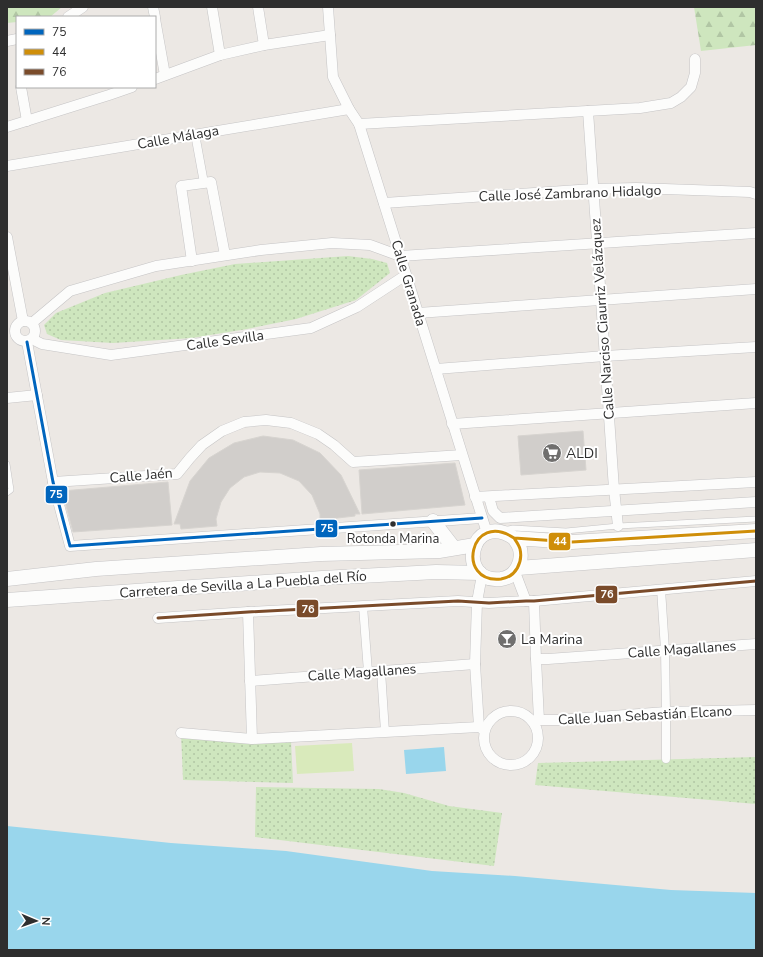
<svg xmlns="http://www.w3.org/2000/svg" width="763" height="957" viewBox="0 0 763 957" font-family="'Nunito Sans',sans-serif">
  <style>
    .green { fill: url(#green-dots) }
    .forest { fill: url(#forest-firs) }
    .pitch { fill: #d9eabb }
    .water { fill: #99d6ec }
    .building { fill: #d1cecb; stroke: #d7d4d0 }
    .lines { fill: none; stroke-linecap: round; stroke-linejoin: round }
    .service-casing { stroke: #c5c4c5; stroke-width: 6 }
    .pedestrian-casing { stroke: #c5c4c5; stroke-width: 9 }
    .minor-casing { stroke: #c5c4c5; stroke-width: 11 }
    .secondary-casing { stroke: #c5c4c5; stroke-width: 15 }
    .service { stroke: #fcfcfb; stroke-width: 5 }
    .pedestrian { stroke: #fcfcfb; stroke-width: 8 }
    .minor { stroke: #fcfcfb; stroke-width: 10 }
    .secondary { stroke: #fcfcfb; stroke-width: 14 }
    .bus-1-casing { stroke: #fff; stroke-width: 6 }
    .bus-2-casing { stroke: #fff; stroke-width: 6 }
    .bus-3-casing { stroke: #fff; stroke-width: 6 }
    .bus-1 { stroke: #0065bd; stroke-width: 3 }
    .bus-2 { stroke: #cf8e09; stroke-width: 3 }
    .bus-3 { stroke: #7a4b2a; stroke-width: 3 }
    .bus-dot { fill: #2e2e2e; stroke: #fff; stroke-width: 1.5 }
    .labels { text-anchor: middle; stroke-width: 4; stroke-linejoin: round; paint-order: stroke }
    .bus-label { font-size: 13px; fill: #2e2e2e; stroke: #fff }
    .street-label { font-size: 14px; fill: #2e2e2e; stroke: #fff }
    .poi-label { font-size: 14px; fill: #2e2e2e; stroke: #fff; text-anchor: start }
    .line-badge { stroke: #fff; stroke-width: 1.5 }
    .badge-label { font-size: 11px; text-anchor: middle; font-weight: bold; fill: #fff }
  </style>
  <defs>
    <pattern id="green-dots" width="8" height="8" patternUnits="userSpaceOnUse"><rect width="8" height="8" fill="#cee6be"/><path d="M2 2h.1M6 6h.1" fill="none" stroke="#b1c6a4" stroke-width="1.8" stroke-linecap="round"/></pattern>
    <pattern id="forest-firs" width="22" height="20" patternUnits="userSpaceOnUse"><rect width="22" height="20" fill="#cee6be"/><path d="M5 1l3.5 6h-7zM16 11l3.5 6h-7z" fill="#b1c6a4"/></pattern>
  </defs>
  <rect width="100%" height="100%" fill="#ece8e4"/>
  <!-- green -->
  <g class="green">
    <path d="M348 256 372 259 387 263 390 273 356 300 296 319 247 329 192 338 113 343 61 340 47 334 44 325 56 313 105 293 181 275 235 264Z"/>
    <path d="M181 733 291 741 293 783 183 780Z"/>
    <path d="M756 757V804L535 785 538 763Z"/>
    <path d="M256 787 379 789 404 793 449 806 502 813 494 866 255 837Z"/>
  </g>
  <!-- forest -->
  <g class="forest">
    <path d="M7 7H62L50 17H17V22L7 23Z"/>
    <path d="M694 7H756V45L701 51Z"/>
  </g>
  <!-- pitch -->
  <path class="pitch" d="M352 743 354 771 297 774 295 746Z"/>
  <!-- water -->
  <g class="water">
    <path d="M444 747 446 771 406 774 404 750Z"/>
    <path d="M7 826 171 843 286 851 432 871 515 876 671 890 756 893V950H7Z"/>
  </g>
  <!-- building -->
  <g class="building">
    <path d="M583 431 586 470 521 475 518 436Z"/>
    <path d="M263 436 293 440 320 453 341 475 360 514H355V516L320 520V514L312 495 299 481 280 473 260 472 244 477 230 488 221 502 216 519 217 526 181 529 180 524H174L190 481 209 458 234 443Z"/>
    <path d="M455 463 465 505 362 514 359 470Z"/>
    <path d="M168 482 172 525 73 532 62 491Z"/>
  </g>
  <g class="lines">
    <defs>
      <g id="service">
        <path d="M7 464 11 490 7 493"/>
        <path d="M504 530 513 528 566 531 618 526 756 519"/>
      </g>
      <g id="pedestrian">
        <path d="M195 134 204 183"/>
        <path d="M661 589 665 650 666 712V759"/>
        <path d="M363 606 368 672"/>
        <path d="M381 671 385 732"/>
      </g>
      <g id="minor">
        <path d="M153 7 155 17"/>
        <path d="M212 7 220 55"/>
        <path d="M258 7 264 45"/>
        <path d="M328 7 333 77 349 109 359 124 487 533"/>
        <path d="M68 17 83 7"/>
        <path d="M155 19 165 75"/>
        <path d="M7 41 17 39"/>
        <path d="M155 79 220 55 264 45 330 35"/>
        <path d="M21 87 27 121"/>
        <path d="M588 111 614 489 618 526"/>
        <path d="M359 124 640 108 671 103 681 97 691 87 695 73V59"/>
        <path d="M7 127 109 95 132 87"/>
        <path d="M7 166 349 109"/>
        <path d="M384 203 593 189 636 188 750 192 756 194"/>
        <path d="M7 237 23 321"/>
        <path d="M192 261 181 186 211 182 225 255"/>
        <path d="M418 313 756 289"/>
        <circle cx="25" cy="331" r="10"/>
        <path d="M32 323 70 291 156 266 261 250 332 243 370 245 400 256 756 233"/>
        <path d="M32 339 42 344 111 355 311 328 357 307 406 275"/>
        <path d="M27 342 53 482 70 546 482 518"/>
        <path d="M436 369 605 356 756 347"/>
        <path d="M7 398 37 395"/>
        <path d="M452 424 756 403"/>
        <path d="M53 482 177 474 190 458 202 445 222 431 244 422 266 420 291 423 318 434 334 445 353 462 462 455"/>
        <path d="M475 497 756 482"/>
        <path d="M489 497 493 511 500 518 756 502"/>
        <path d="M515 572 526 601"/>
        <path d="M534 601 536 659 539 720"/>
        <path d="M248 612 252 739"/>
        <path d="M158 618 248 612 458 601 489 603 526 601H534L756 581"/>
        <path d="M536 659H548L756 644"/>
        <path d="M250 681 475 664"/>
        <circle cx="511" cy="738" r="27"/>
        <path d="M534 723 539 720H558L666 712 756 710"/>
        <path d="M479 727 475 664 477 602 482 575"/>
        <path d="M181 733 252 739 479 727 484 730"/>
      </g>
      <g id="secondary">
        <path d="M433 521 454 548"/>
        <path d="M514 538C516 541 519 545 520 549 523 562 516 577 501 579 455 584 470 509 514 538L572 542 756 531"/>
        <path d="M518 568 756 550"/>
        <path d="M7 579 96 569 321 554 439 551 475 545"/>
        <path d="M7 600 322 578 436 572 480 573"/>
      </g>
    </defs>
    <!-- service casing -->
    <use href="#service" class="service-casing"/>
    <!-- pedestrian casing -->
    <use href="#pedestrian" class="pedestrian-casing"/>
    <!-- minor casing -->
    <use href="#minor" class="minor-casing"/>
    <!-- secondary casing -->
    <use href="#secondary" class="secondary-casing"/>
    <!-- service -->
    <use href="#service" class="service"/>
    <!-- pedestrian -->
    <use href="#pedestrian" class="pedestrian"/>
    <!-- minor -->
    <use href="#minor" class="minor"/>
    <!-- secondary -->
    <use href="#secondary" class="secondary"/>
    <defs>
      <path id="bus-1" d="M27 342 53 482 70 546 482 518"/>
      <path id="bus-2" d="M514 538C516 541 519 545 520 549 523 562 516 577 501 579 455 584 470 509 514 538L572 542 756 531"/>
      <path id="bus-3" d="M158 618 248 612 458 601 489 603 526 601H534L756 581"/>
    </defs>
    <!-- bus-1 casing -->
    <use href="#bus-1" class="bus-1-casing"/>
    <!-- bus-2 casing -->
    <use href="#bus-2" class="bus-2-casing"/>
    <!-- bus-3 casing -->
    <use href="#bus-3" class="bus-3-casing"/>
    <!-- bus-1 -->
    <use href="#bus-1" class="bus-1"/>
    <!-- bus-2 -->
    <use href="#bus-2" class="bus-2"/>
    <!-- bus-3 -->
    <use href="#bus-3" class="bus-3"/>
  </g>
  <!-- icons -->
  <defs>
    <symbol id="supermarket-disc" viewBox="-11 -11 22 22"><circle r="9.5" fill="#706f6e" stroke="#fff"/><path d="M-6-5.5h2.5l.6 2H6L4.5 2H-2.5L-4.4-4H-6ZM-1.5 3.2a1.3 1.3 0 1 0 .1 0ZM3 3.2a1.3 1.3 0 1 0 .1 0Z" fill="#fff"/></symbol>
    <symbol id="bar-disc" viewBox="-11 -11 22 22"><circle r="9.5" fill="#706f6e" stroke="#fff"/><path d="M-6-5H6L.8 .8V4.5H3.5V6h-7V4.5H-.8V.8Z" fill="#fff"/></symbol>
  </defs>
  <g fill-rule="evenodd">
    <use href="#supermarket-disc" x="541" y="442" width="22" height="22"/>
    <use href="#bar-disc" x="496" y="628" width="22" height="22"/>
  </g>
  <!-- markers -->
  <circle class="bus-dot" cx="393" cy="524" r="3.5"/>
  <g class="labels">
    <!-- bus labels -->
    <g class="bus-label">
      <text x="393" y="543">Rotonda Marina</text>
    </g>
    <!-- street labels -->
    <g class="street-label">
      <text transform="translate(178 137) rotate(-10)" y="5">Calle Málaga</text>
      <text transform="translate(570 193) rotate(-2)" y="5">Calle José Zambrano Hidalgo</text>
      <text transform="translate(409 283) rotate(73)" y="5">Calle Granada</text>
      <text transform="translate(602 319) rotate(-94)" y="5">Calle Narciso Ciaurriz Velázquez</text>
      <text transform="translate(225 340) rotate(-8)" y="5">Calle Sevilla</text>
      <text transform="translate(141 475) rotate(-5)" y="5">Calle Jaén</text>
      <text transform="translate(243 584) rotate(-4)" y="5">Carretera de Sevilla a La Puebla del Río</text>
      <text transform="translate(682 649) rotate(-4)" y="5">Calle Magallanes</text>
      <text transform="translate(362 672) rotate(-4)" y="5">Calle Magallanes</text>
      <text transform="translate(645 715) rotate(-3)" y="5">Calle Juan Sebastián Elcano</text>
    </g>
    <!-- poi labels -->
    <g class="poi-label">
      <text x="566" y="458">ALDI</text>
      <text x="521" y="644">La Marina</text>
    </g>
  </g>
  <g class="line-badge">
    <rect x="45" y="485" width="23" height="19" rx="4" fill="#0065bd"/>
    <rect x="315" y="519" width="23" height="19" rx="4" fill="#0065bd"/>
    <rect x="548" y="532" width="23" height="19" rx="4" fill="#cf8e09"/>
    <rect x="595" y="585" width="23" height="19" rx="4" fill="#7a4b2a"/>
    <rect x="296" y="599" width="23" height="19" rx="4" fill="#7a4b2a"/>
  </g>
  <g class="badge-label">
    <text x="56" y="498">75</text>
    <text x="327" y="532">75</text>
    <text x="560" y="545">44</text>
    <text x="607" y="598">76</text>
    <text x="308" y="613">76</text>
  </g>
  <!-- border -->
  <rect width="763" height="957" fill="none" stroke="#2e2e2e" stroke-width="16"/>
  <!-- legend -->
  <rect x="16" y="16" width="140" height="72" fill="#ffffff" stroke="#ababab"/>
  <rect x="24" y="29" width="20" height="6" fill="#0065bd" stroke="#ababab"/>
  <text x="52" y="36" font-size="12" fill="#2e2e2e">75</text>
  <rect x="24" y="49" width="20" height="6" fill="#cf8e09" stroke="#ababab"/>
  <text x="52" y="56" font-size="12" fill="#2e2e2e">44</text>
  <rect x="24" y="69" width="20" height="6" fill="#7a4b2a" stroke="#ababab"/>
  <text x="52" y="76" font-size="12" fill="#2e2e2e">76</text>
  <!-- north arrow -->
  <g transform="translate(36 921) rotate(92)" stroke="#ffffff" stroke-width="3" paint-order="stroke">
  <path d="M0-3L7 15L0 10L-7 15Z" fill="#2e2e2e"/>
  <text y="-6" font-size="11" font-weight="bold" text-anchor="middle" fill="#2e2e2e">N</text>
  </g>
</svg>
